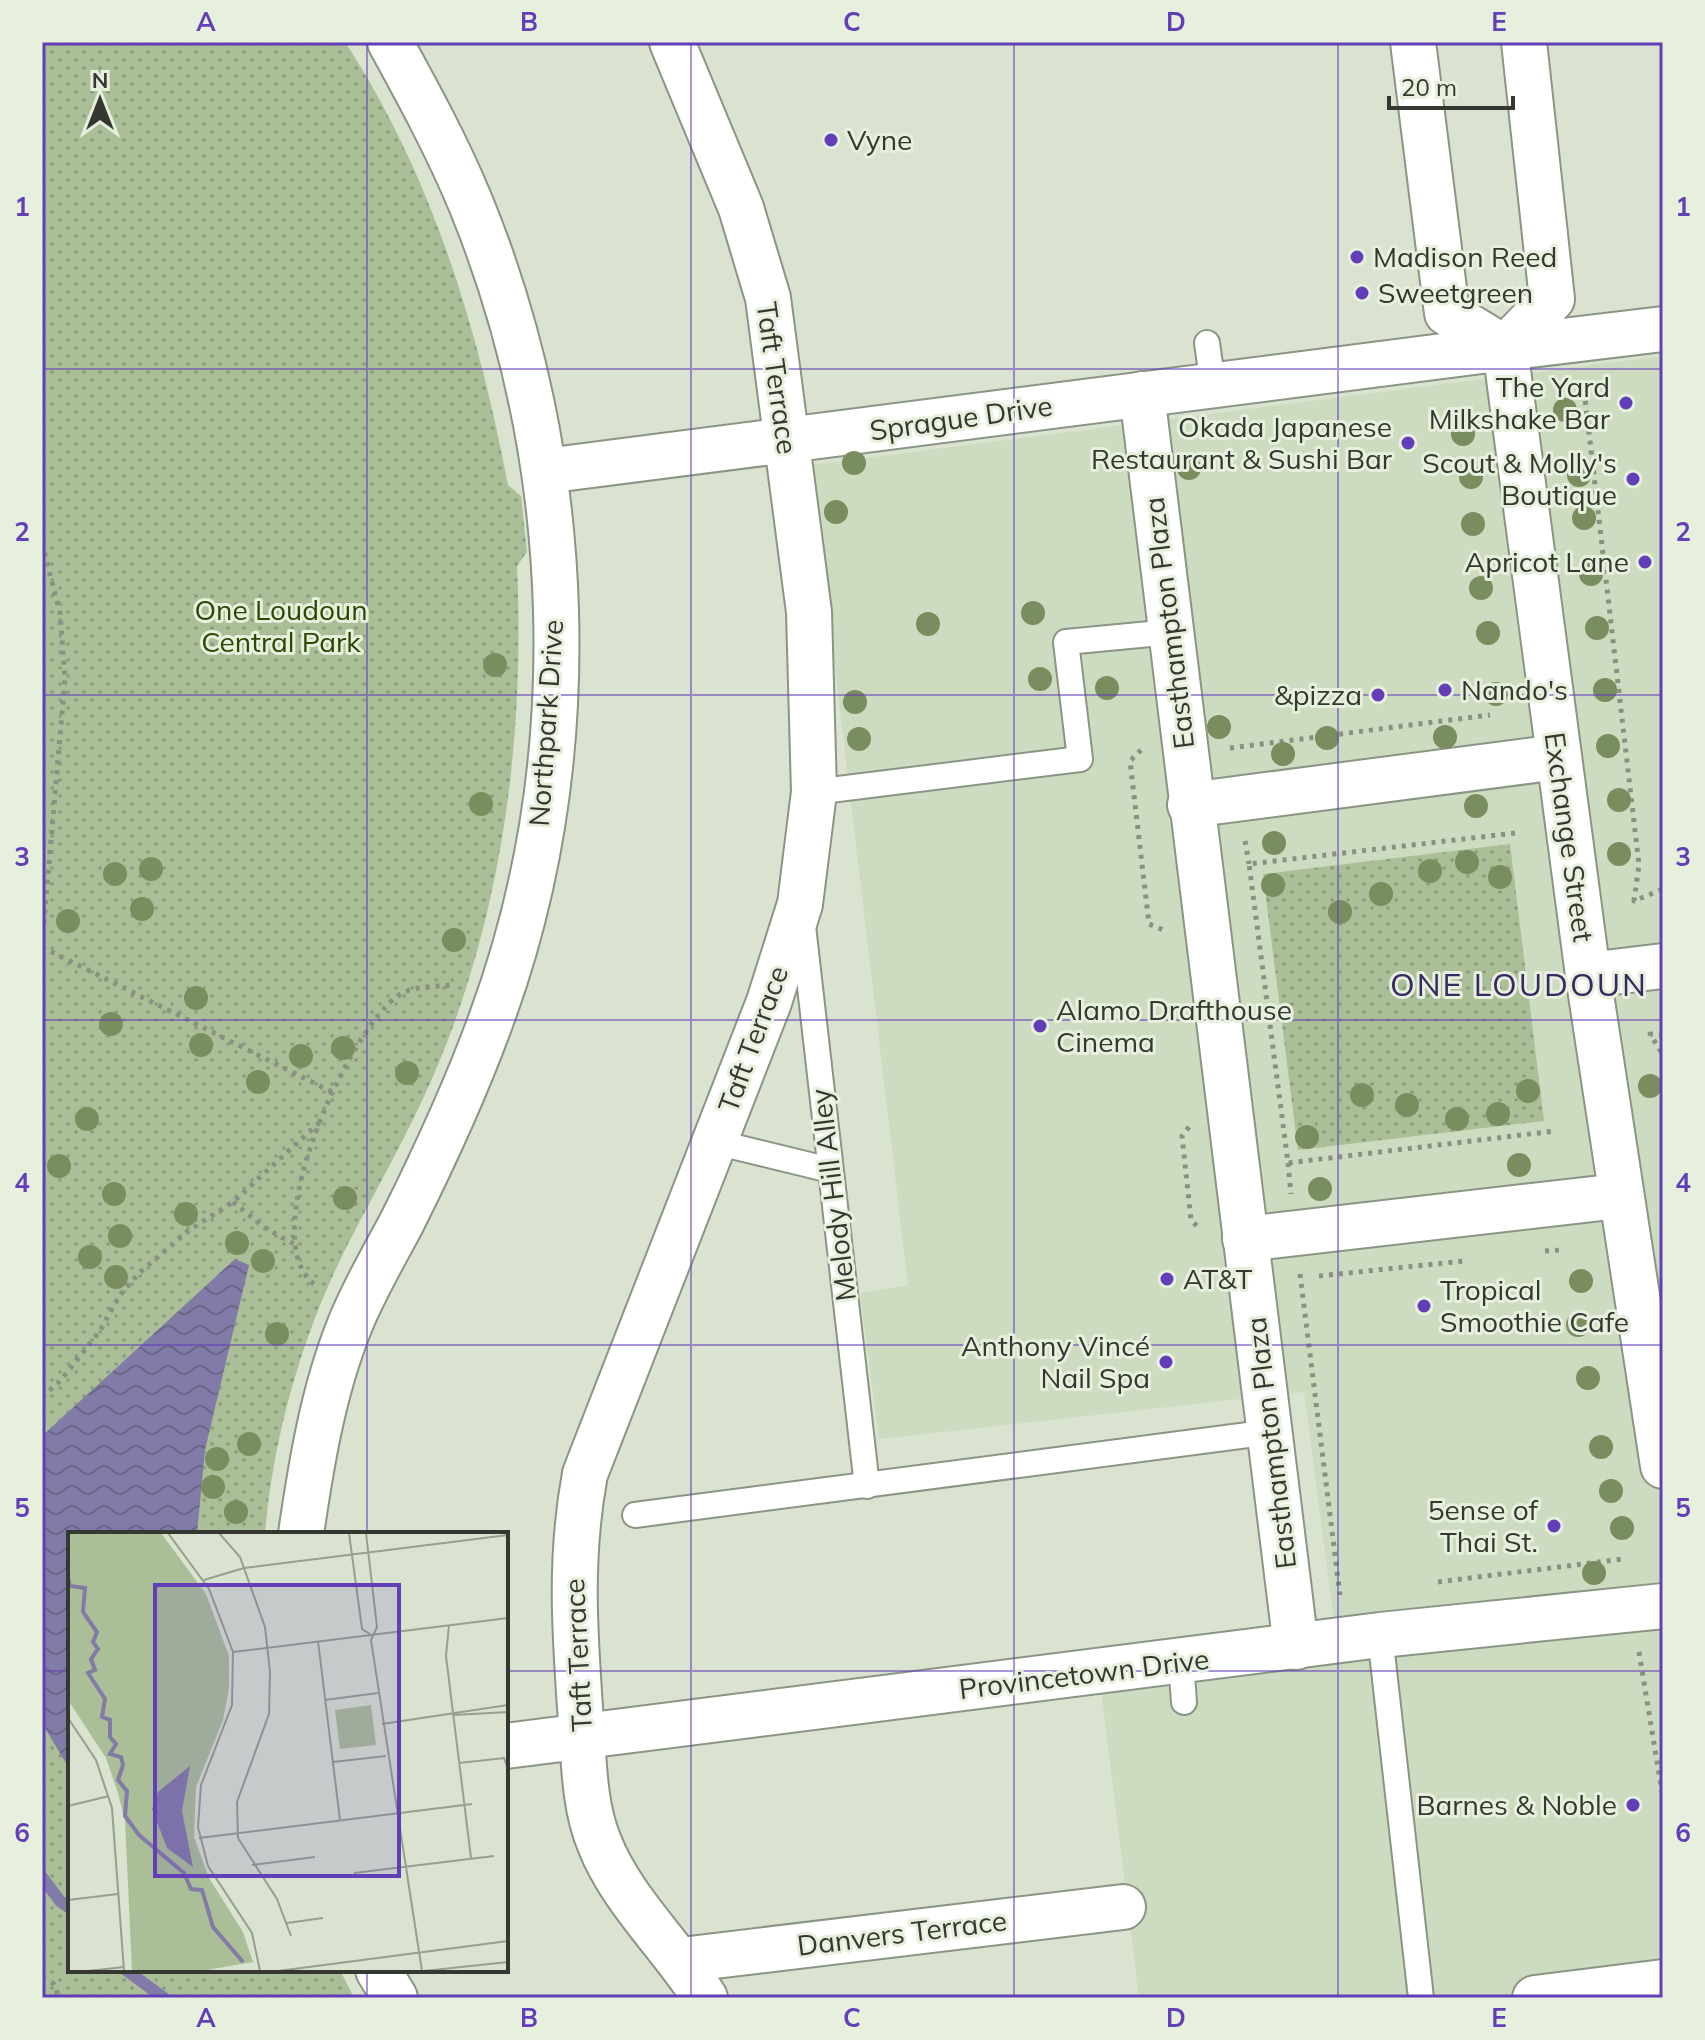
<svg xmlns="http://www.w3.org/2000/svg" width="1705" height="2040" viewBox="0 0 1705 2040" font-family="Mulish,sans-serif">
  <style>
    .built { fill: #cddbc0 }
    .park { fill: url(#park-dots) }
    .water { fill: url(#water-waves) }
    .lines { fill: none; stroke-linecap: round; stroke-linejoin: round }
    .stream { stroke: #827ba7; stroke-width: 12 }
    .service-casing { stroke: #8b9583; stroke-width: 28 }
    .minor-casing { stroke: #8b9583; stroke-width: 48 }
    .tertiary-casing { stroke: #8b9583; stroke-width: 48 }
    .path { stroke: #8a9183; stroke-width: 5; stroke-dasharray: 4 6; stroke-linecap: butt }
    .service { stroke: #fff; stroke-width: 24 }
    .minor { stroke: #fff; stroke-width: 44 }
    .tertiary { stroke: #fff; stroke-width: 44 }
    .tree { fill: #7a8d5e }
    .grid { fill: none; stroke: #623fb8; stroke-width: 2; stroke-opacity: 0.55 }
    .poi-dot { fill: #623fb8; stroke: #e6f0dc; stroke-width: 3 }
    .labels { text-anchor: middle; stroke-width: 6; stroke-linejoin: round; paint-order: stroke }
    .poi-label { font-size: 28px; fill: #343831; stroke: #e6f0dc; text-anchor: end }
    .street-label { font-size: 28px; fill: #343831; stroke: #e6f0dc }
    .park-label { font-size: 28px; fill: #2c4702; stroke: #e6f0dc }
    .quarter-label { font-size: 32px; letter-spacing: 2px; fill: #372964; stroke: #e6f0dc }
    .inset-river { fill: none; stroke: #827ba7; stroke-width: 4 }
    .inset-road { fill: none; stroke: #979f90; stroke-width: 2 }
    .view { fill: #623fb8; fill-opacity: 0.15; stroke: #623fb8; stroke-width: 4 }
    .inset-edge { fill: none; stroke: #343831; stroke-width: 4 }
    .neatline { fill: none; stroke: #623fb8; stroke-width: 3 }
    .grid-label { font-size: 26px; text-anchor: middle; font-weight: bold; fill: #623fb8 }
  </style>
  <defs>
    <pattern id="park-dots" width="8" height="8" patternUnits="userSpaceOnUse" patternTransform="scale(2)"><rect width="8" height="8" fill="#aabf97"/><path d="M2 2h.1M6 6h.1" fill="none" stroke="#8b9c7c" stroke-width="1.8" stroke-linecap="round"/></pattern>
    <pattern id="water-waves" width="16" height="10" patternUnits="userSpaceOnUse" patternTransform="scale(2)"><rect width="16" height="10" fill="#827ba7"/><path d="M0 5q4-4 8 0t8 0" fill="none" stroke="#6b6689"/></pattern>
  </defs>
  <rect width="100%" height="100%" fill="#d9e3cf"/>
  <!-- built -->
  <path class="built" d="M1663 356V1998H1139L1101 1689 1339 1659 1304 1392 879 1439 860 1293 908 1285 811 465Z"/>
  <!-- park -->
  <g class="park">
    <path d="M42 42H345C433 177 478 329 508 485L521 496 527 552 517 566C525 735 503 908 438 1065 412 1127 379 1184 348 1244 303 1332 273 1436 265 1534H70V1970H340L354 1998H42Z"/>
    <path d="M1510 844 1544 1121 1298 1150 1263 874Z"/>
  </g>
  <!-- water -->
  <path class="water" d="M235 1259 249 1265 205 1450 197 1534H70V1770L42 1723V1436Z"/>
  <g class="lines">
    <!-- stream -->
    <g class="stream">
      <path d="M42 1877 60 1901 70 1908"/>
      <path d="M126 1970 164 1998"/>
    </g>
    <defs>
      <g id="service">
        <path d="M1207 343 1213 385"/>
        <path d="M814 792 1080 759 1066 642 1171 632"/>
        <path d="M803 926 867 1486"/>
        <path d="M715 1142 830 1170"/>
        <path d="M635 1515 1271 1432"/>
        <path d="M1380 1635 1421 1998"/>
        <path d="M1181 1662 1184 1702"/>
      </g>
      <g id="minor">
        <path d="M672 42 741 208 768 298 809 612 814 792 800 904 769 1002 585 1474C569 1560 575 1635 581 1722 584 1761 584 1806 599 1842 620 1898 673 1947 705 1998"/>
        <path d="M1413 42 1447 313 1505 348"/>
        <path d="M1505 348 1552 299 1524 42"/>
        <path d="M1505 348 1663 329"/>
        <path d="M1142 394 1296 1647"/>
        <path d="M1190 805 1558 757"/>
        <path d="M1245 1239 1619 1196"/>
        <path d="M506 1746 1380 1635 1663 1606"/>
        <path d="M681 1960 1123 1907"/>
        <path d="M1535 1998 1663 1982"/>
      </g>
      <g id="tertiary">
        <path d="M545 471 1505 348 1588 975 1663 1466"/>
        <path d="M1588 975 1663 966"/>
        <path d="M301 1534C311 1465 323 1392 349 1327 363 1291 384 1256 402 1222 435 1156 466 1089 491 1020 587 760 575 459 471 204 448 148 419 95 390 42"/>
        <path d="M378 1970 395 1998"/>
      </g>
    </defs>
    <!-- service casing -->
    <use href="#service" class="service-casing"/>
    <!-- minor casing -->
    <use href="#minor" class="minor-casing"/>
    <!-- tertiary casing -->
    <use href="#tertiary" class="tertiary-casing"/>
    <!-- path -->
    <g class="path">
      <path d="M1583 381 1639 865 1634 901 1663 889"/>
      <path d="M42 543 60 613 65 679 42 945"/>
      <path d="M1230 748 1490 715"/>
      <path d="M1141 750 1130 761 1149 924 1166 931"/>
      <path d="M1515 833 1249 864 1288 1163 1555 1131"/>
      <path d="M1245 841 1249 864"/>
      <path d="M42 947 334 1093"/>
      <path d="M1663 1035 1650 1034 1663 1055"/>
      <path d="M1189 1127 1182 1136 1191 1220 1201 1230"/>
      <path d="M1288 1163 1291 1194"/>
      <path d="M233 1202 265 1228 294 1244"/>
      <path d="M1545 1251 1561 1250"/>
      <path d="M1300 1274 1340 1595"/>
      <path d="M1319 1276 1464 1261"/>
      <path d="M314 1284C254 1237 346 1037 395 998 411 985 434 987 453 985"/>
      <path d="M42 1397 61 1380 99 1332 120 1295 139 1273 188 1231 233 1202 319 1123"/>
      <path d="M1438 1582 1623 1559"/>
      <path d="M1639 1652 1663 1798"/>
      <path d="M42 1978 54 1984 59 1998"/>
    </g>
    <!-- service -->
    <use href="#service" class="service"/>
    <!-- minor -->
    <use href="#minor" class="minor"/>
    <!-- tertiary -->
    <use href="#tertiary" class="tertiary"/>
  </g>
  <!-- trees -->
  <g class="tree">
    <circle cx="1565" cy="410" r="12"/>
    <circle cx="1463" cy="434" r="12"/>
    <circle cx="854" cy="463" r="12"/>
    <circle cx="1189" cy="468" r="12"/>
    <circle cx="1579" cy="475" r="12"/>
    <circle cx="1471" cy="477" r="12"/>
    <circle cx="836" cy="512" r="12"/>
    <circle cx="1584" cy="518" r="12"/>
    <circle cx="1473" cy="524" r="12"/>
    <circle cx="1591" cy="574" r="12"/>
    <circle cx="1481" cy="588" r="12"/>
    <circle cx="1033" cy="613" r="12"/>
    <circle cx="928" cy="624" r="12"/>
    <circle cx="1597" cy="628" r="12"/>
    <circle cx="1488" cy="633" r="12"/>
    <circle cx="495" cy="665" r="12"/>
    <circle cx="1040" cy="679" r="12"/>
    <circle cx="1107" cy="688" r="12"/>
    <circle cx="1605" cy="690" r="12"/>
    <circle cx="1496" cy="694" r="12"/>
    <circle cx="855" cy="702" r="12"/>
    <circle cx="1219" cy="727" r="12"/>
    <circle cx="1445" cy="737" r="12"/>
    <circle cx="1327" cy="738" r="12"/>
    <circle cx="859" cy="739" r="12"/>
    <circle cx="1608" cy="746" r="12"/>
    <circle cx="1283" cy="754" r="12"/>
    <circle cx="1619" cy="800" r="12"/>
    <circle cx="481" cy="804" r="12"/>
    <circle cx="1476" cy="806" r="12"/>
    <circle cx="1274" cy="843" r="12"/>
    <circle cx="1619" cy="854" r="12"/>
    <circle cx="1467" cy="862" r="12"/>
    <circle cx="151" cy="869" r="12"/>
    <circle cx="1430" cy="871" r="12"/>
    <circle cx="115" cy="874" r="12"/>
    <circle cx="1500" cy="877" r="12"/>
    <circle cx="1273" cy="885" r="12"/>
    <circle cx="1381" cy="894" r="12"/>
    <circle cx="142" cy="909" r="12"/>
    <circle cx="1340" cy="912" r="12"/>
    <circle cx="68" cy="921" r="12"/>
    <circle cx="454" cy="940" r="12"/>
    <circle cx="196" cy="998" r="12"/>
    <circle cx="111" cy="1024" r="12"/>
    <circle cx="201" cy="1045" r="12"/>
    <circle cx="343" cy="1048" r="12"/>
    <circle cx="301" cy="1056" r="12"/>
    <circle cx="407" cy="1073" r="12"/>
    <circle cx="258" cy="1082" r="12"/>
    <circle cx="1650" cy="1086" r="12"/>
    <circle cx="1528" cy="1091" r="12"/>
    <circle cx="1362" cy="1095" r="12"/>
    <circle cx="1407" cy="1105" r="12"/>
    <circle cx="1498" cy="1114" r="12"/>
    <circle cx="87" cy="1119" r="12"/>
    <circle cx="1457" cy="1119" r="12"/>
    <circle cx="1307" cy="1137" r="12"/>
    <circle cx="1519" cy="1165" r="12"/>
    <circle cx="59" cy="1166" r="12"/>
    <circle cx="1320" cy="1189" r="12"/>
    <circle cx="114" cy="1194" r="12"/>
    <circle cx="345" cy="1198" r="12"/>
    <circle cx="186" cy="1214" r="12"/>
    <circle cx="120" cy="1236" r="12"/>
    <circle cx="237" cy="1243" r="12"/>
    <circle cx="90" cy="1257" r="12"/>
    <circle cx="263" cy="1261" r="12"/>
    <circle cx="116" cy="1277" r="12"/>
    <circle cx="1581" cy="1281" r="12"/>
    <circle cx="1578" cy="1325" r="12"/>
    <circle cx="277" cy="1334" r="12"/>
    <circle cx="1588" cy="1378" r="12"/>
    <circle cx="249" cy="1444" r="12"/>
    <circle cx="1601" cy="1447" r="12"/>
    <circle cx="217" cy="1459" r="12"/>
    <circle cx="213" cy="1487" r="12"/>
    <circle cx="1611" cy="1491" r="12"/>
    <circle cx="236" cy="1512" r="12"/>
    <circle cx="1622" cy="1528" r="12"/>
    <circle cx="1594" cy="1573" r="12"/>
  </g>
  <!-- grid -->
  <path class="grid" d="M367 42V1534M691 42V1998M1014 42V1998M1338 42V1998M42 369H1663M42 695H1663M42 1020H1663M42 1345H1663M42 1671H70M506 1671H1663M367 1970V1998"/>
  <!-- markers -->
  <g class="poi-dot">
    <circle cx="831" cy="140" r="8"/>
    <circle cx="1357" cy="257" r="8"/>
    <circle cx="1362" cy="293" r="8"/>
    <circle cx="1626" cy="403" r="8"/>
    <circle cx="1408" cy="443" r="8"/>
    <circle cx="1633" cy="479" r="8"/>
    <circle cx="1645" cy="562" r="8"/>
    <circle cx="1445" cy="690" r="8"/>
    <circle cx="1378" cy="695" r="8"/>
    <circle cx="1040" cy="1026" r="8"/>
    <circle cx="1167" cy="1279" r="8"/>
    <circle cx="1424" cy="1306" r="8"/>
    <circle cx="1166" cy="1362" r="8"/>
    <circle cx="1554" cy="1526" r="8"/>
    <circle cx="1633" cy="1805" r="8"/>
  </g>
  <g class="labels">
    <!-- poi labels -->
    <g class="poi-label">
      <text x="847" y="150" text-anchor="start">Vyne</text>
      <text x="1373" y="267" text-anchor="start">Madison Reed</text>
      <text x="1378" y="303" text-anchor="start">Sweetgreen</text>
      <text x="1610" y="397">The Yard<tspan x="1610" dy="32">Milkshake Bar</tspan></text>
      <text x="1392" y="437">Okada Japanese<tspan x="1392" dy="32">Restaurant &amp; Sushi Bar</tspan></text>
      <text x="1617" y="473">Scout &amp; Molly's<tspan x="1617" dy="32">Boutique</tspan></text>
      <text x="1629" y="572">Apricot Lane</text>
      <text x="1461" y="700" text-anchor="start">Nando's</text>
      <text x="1362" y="705">&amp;pizza</text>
      <text x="1056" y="1020" text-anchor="start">Alamo Drafthouse<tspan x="1056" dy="32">Cinema</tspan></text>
      <text x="1183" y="1289" text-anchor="start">AT&amp;T</text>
      <text x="1440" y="1300" text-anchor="start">Tropical<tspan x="1440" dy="32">Smoothie Cafe</tspan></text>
      <text x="1150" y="1356">Anthony Vincé<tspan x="1150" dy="32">Nail Spa</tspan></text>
      <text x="1538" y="1520">5ense of<tspan x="1538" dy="32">Thai St.</tspan></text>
      <text x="1617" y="1815">Barnes &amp; Noble</text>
    </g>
    <!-- street labels -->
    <g class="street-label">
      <text transform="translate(777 378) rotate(82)" y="10">Taft Terrace</text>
      <text transform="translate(961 418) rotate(-8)" y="10">Sprague Drive</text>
      <text transform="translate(1169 623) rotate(-97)" y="10">Easthampton Plaza</text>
      <text transform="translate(546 723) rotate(-86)" y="10">Northpark Drive</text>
      <text transform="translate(1569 837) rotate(82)" y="10">Exchange Street</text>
      <text transform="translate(753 1039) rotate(-70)" y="10">Taft Terrace</text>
      <text transform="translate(833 1195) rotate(-97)" y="10">Melody Hill Alley</text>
      <text transform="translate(1271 1443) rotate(-97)" y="10">Easthampton Plaza</text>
      <text transform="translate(578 1655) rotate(-93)" y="10">Taft Terrace</text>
      <text transform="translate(1084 1674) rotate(-7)" y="10">Provincetown Drive</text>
      <text transform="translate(902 1933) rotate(-7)" y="10">Danvers Terrace</text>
    </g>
    <!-- park labels -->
    <g class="park-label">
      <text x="281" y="620">One Loudoun<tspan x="281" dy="32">Central Park</tspan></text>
    </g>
    <!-- quarter labels -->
    <g class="quarter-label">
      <text x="1519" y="996">ONE LOUDOUN</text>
    </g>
  </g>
  <!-- overview -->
  <g transform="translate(68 1532)">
    <rect width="440" height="440" fill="#d9e3cf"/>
    <path d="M0 1H93L138 62 161 124V156L155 188 128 255 126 305 141 346 175 400 185 430 139 438 64 439 57 288 50 261 38 226 0 168ZM303 173 308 213 272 217 267 178Z" fill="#aabf97"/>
    <path d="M122 234 114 279 125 335 99 316 84 277 90 260Z" fill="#827ba7"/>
    <path class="inset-river" d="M0 46 2 54 17 56 15 80 29 100 25 110 30 117 23 127 27 138 20 141 37 167 34 185 42 188V205L48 212 42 222 53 225 55 233 50 248 59 259 57 284 71 303 116 341 123 357 134 358 145 395 175 430"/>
    <path class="inset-road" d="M100 1 141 57 165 120 164 173 133 253 130 295 140 334 184 401 192 439M151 1 172 25 197 95 202 140 201 182 169 270 170 306 209 367 223 404M281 1 294 97 302 102M298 1 309 95 303 108 354 439M136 48 176 36 440 3M381 93 378 124 403 326M250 109 272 288M165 120 440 86M257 168 310 161M386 183 440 180M0 186 28 228 44 276 56 439M314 192 440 173M265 230 318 224M391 231 436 226 440 237M0 274 41 264M131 306 404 272M184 333 247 325M286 341 426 324M0 368 50 362M219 391 255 386M20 439 56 435M210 439 440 409M356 439 440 430"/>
    <path class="view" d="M87 53H331V344H87Z"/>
    <rect width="440" height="440" class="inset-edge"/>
  </g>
  <!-- border -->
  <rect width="1705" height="2040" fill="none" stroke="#e6f0dc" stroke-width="88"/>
  <!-- north arrow -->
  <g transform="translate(100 100)" stroke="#e6f0dc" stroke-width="6" paint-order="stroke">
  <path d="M0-6L14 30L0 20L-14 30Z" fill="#343831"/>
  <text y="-12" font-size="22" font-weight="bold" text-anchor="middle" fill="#343831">N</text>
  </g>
  <!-- scale -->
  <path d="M1389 96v12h124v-12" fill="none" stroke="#343831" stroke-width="4"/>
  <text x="1401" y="96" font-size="24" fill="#343831" stroke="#e6f0dc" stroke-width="6" paint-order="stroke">20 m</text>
  <rect x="44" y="44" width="1617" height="1952" class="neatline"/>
  <g class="grid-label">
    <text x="206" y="31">A</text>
    <text x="529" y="31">B</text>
    <text x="852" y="31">C</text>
    <text x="1176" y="31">D</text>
    <text x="1499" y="31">E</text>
    <text x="22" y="216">1</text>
    <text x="1683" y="216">1</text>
    <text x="22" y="541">2</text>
    <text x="1683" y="541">2</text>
    <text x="22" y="866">3</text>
    <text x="1683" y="866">3</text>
    <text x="22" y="1192">4</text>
    <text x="1683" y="1192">4</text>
    <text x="22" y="1517">5</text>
    <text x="1683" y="1517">5</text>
    <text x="22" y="1842">6</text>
    <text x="1683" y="1842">6</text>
    <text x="206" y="2027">A</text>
    <text x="529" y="2027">B</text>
    <text x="852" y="2027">C</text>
    <text x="1176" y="2027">D</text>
    <text x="1499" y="2027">E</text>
  </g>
</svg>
